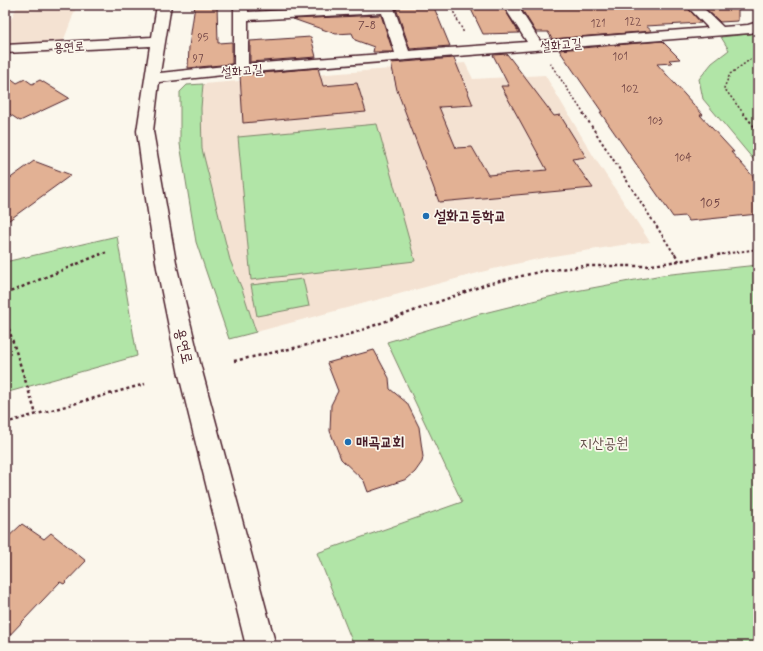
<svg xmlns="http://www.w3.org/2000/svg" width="763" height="651" viewBox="0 0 763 651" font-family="Mynerve,'Poor Story',sans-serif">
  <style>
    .built { fill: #f4e2d2 }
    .green { fill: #b1e5a7; stroke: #7e8269 }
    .building { fill: #e2b194; stroke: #4a1f2b }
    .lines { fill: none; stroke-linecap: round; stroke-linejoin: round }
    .minor-casing { stroke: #4a1f2b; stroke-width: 3 }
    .path-far2 { stroke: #4a1f2b; stroke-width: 1.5; stroke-dasharray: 2 2; stroke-linecap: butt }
    .path-far1 { stroke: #4a1f2b; stroke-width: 2; stroke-dasharray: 2.5 2.5; stroke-linecap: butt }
    .path { stroke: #4a1f2b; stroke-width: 2.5; stroke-dasharray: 3 3; stroke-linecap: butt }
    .minor { fill: #fbf7ec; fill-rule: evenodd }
    .poi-dot { fill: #1f6fb2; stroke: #fbf7ec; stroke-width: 1.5 }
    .labels { text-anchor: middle; stroke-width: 3.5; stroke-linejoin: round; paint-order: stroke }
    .far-number-label { font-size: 11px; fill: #704445 }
    .far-street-label { font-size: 13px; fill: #4a1f2b; stroke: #fbf7ec }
    .number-label { font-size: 13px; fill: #704445 }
    .poi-label { font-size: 15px; font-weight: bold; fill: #4a1f2b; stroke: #fbf7ec; text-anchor: start }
    .street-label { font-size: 15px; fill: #4a1f2b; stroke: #fbf7ec }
    .park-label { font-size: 15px; fill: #64504a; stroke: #fbf7ec }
  </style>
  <rect width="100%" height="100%" fill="#fbf7ec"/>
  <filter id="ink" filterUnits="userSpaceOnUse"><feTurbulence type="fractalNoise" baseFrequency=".025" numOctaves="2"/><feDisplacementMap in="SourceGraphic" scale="8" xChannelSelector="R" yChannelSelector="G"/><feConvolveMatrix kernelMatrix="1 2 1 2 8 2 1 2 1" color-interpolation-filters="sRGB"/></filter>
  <g filter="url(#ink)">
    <!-- built -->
    <g class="built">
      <path d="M18 5H77L63 42 8 45 5 44V31Z"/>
      <path d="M465 63 473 79 545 75 594 157 650 242 622 245 547 257 493 269 256 332 242 289 230 260 202 149 201 108 203 84Z"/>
    </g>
    <!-- green -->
    <g class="green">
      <path d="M758 33V165L703 99 699 79 712 63 729 50 721 37Z"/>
      <path d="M203 84 201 108 202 149 230 260 242 289 256 332 229 339 196 242 180 144V92L187 85Z"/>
      <path d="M377 124 415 261 251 280 238 137Z"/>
      <path d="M117 236 137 356 5 393V262Z"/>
      <path d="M758 265V646H354L317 553 462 502 387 342 480 314 565 293 662 275Z"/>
      <path d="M303 279 309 306 257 316 251 285Z"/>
    </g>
    <!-- building -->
    <g class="building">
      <path d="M195 5H217L218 43 232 42V64L188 68 189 47Z"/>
      <path d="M262 5H362L265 10 262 8Z"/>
      <path d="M395 5H433L450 46 410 49Z"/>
      <path d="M469 5H502L519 33 483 34Z"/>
      <path d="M519 5H685L701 23 646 26 652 31 552 39 548 32H536Z"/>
      <path d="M702 5H738V21L720 22Z"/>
      <path d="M381 15 393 52H373L374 47 355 40 352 33 336 34 293 19Z"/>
      <path d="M311 37 316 57 250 62V41Z"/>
      <path d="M662 41 680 59 669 60 672 63 657 64 703 115H700L734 152H731L758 182V214L689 221 685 216 673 217 600 112H602L559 50Z"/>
      <path d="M507 54 554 116 560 115 586 157 572 159 593 188 439 202 397 90 391 63 454 58 473 105 439 107 456 148 472 147 488 175 547 170 501 86H509L493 55Z"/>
      <path d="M318 68 323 86 357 83 366 112 243 123 240 75Z"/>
      <path d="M5 74 17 83 25 79 32 84 40 80 69 98 20 121 5 111Z"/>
      <path d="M34 161 71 175 5 223V182Z"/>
      <path d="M374 350 389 378 390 389 407 403 419 427 423 457 422 462 415 472 407 479 368 492 364 481 341 459 330 431 331 405 338 391 327 363Z"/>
      <path d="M22 524 44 539 51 533 86 561 64 584 60 582 5 640V540Z"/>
    </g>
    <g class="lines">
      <defs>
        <path id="minor" d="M157 5H171L160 73 234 65V5H248V12L393 5 409 51 527 42 503 5H517L540 41 708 28 686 5H700L723 27 748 25 758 22V31L750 33 241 73 159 82 153 131 177 268 202 371 276 646H246L178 371 157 268 146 199 137 131 150 46 5 53V45L152 37ZM382 13 395 53 248 64V20Z"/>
      </defs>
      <!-- minor casing -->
      <use href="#minor" class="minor-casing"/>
      <!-- path-far2 -->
      <g class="path-far2">
        <path d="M450 5 464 33"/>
        <path d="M550 63 584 114"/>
        <path d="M744 114 724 88 730 74 758 54"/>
      </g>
      <!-- path-far1 -->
      <g class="path-far1">
        <path d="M583 113 675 255"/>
        <path d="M743 113 758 131"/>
        <path d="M99 255 107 252"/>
        <path d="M717 255 758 249"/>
      </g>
      <!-- path -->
      <g class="path">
        <path d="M675 254 679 261"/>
        <path d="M5 294 101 254"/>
        <path d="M5 317 36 414"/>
        <path d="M234 361 340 338 487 284 543 271 585 266H646L723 254"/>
        <path d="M5 423 145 384"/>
      </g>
      <!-- minor -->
      <use href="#minor" class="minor"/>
    </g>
  </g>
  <!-- markers -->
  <g class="poi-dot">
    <circle cx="426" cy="216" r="4"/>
    <circle cx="348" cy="442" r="4"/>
  </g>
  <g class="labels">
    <!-- far-number labels -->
    <g class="far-number-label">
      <text x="633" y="25">122</text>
      <text x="598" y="27">121</text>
      <text x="367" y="29">7-8</text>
      <text x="203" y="41">95</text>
      <text x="620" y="60">101</text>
      <text x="198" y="62">97</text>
      <text x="630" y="92">102</text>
      <text x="655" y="124">103</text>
      <text x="683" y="161">104</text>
    </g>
    <!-- far-street labels -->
    <g class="far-street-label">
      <text transform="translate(561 44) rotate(-5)" y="5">설화고길</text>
      <text transform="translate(69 46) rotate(-3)" y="5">용연로</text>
      <text transform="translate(242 70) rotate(-5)" y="5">설화고길</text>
    </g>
    <!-- number labels -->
    <g class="number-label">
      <text x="710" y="207">105</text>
    </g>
    <!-- poi labels -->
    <g class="poi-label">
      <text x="434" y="221">설화고등학교</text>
      <text x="356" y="447">매곡교회</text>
    </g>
    <!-- street labels -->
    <g class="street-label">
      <text transform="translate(184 346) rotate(77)" y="5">용연로</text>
    </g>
    <!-- park labels -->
    <g class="park-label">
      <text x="604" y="448">지산공원</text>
    </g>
  </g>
  <!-- margin -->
  <rect width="763" height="651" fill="none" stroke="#fbf7ec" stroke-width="20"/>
  <rect x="10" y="10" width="743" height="631" fill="none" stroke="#4a1f2b" stroke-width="1.5" filter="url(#ink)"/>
</svg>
